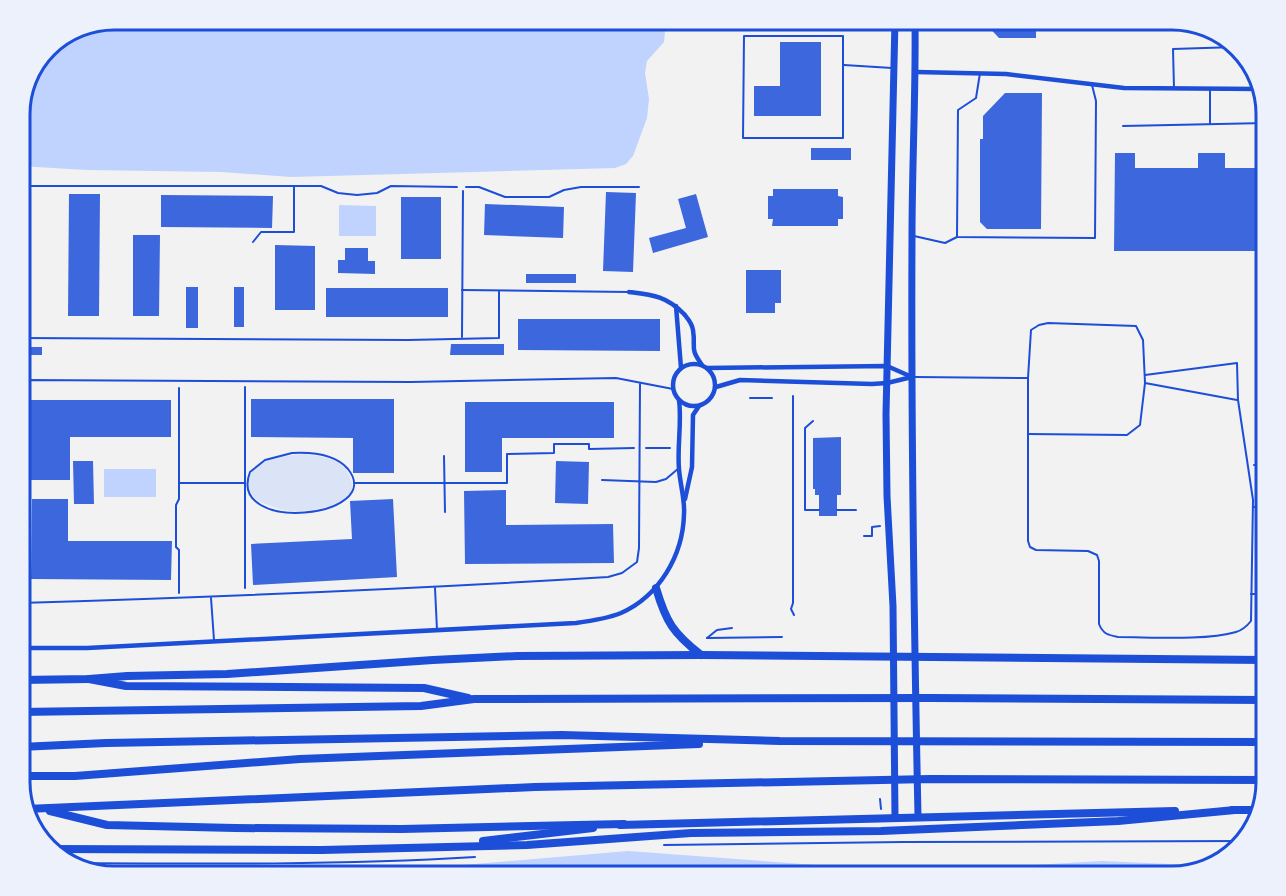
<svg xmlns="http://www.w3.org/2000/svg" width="1286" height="896" viewBox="0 0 1286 896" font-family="Lato,sans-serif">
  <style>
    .green { fill: #dbe4f7 }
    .water { fill: #bfd3fe }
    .building { fill: #3d67dc }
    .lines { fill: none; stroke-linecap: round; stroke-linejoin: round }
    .path { stroke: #1d4ed8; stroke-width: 2 }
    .service { stroke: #1d4ed8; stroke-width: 2 }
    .minor { stroke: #1d4ed8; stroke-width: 4.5 }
    .secondary { stroke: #1d4ed8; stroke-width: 7 }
    .primary { stroke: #1d4ed8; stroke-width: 8 }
    .motorway { stroke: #1d4ed8; stroke-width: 8 }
    .rim { fill: none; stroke: #1d4ed8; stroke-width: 3 }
  </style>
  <rect width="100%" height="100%" fill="#f2f2f2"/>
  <!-- green -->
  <path class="green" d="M306 454C316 456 328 457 337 462 344 466 349 472 351 480 361 507 306 512 290 511 281 510 272 507 263 503 256 500 250 495 249 487 245 459 286 455 306 454Z"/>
  <!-- water -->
  <g class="water">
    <path d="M114 20H666L664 42 647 61 645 73 649 99 647 118 633 156 626 164 615 168 291 177 221 172 86 170 20 166V107L51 43Z"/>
    <path d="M339 205 376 206V236H339Z"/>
    <rect x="104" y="469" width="52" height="28"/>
    <path d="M628 851 844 867 1016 866 1102 861 1215 866 1172 876H113L93 870 451 866Z"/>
  </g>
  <!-- building -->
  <g class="building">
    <path d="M982 20H1036V38H999Z"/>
    <path d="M780 42H821V116H754V86H780Z"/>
    <path d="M1005 93H1042L1041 229H987L980 222V139H983V116Z"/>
    <rect x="811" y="148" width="40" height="12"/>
    <path d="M1115 153H1135V168H1198V153H1225V168H1266V251H1114Z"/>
    <path d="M773 189H838V196L843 197V219H838V226H772L773 219H768V196H773Z"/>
    <path d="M606 192 636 193 633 272 603 271Z"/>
    <path d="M69 194H100L99 316H68Z"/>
    <path d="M696 194 708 237 653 253 649 238 686 228 678 199Z"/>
    <path d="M161 195 273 196 272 228 161 227Z"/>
    <rect x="401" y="197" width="40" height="62"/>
    <path d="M20 198H30L29 233 20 232Z"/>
    <path d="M485 204 564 207 563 238 484 235Z"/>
    <path d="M133 235H160L159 316H133Z"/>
    <path d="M275 245 315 246V310H275Z"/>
    <path d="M345 248H368V261H375V274L338 273V260H345Z"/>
    <path d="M746 270H781V303H775V313H746Z"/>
    <rect x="526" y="274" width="50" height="9"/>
    <rect x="186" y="287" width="12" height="41"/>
    <rect x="234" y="287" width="10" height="40"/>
    <rect x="326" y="288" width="122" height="29"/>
    <path d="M518 319H660V351L518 350Z"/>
    <path d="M451 344H504V355H450Z"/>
    <rect x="20" y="347" width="22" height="8"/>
    <path d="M251 399H394V473H353V438L251 437Z"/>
    <path d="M30 400H171V437H70V480H30Z"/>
    <path d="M465 402H614V438H502V472H465Z"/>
    <path d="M841 437V495H837V516H819V495H815V489H813V438Z"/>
    <path d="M73 461H93L94 504H74Z"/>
    <path d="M556 461 589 462 588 504 555 503Z"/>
    <path d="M506 490V525L613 524 614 563 465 564 464 491Z"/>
    <path d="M32 499H68V541H172L171 580 31 579Z"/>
    <path d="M393 499 397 577 253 585 251 544 352 539 350 501Z"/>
  </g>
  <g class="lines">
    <!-- path -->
    <g class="path">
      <path d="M20 186H321L338 193 357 195 377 193 391 186 457 187"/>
      <path d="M466 187H479L505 197H549L564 190 581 187H639"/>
      <path d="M253 242 261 232H294V186"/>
      <path d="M245 387V588"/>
      <path d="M179 388V499L176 505V547L179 550V593"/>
      <path d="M793 396V603L791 609 794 615"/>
      <path d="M750 398H772"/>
      <path d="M646 448H670"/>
      <path d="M292 453C310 452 335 454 348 469 387 518 226 535 250 472L265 460Z"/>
      <path d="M444 456 445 512"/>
      <path d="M1254 465H1266"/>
      <path d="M179 483H244"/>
      <path d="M354 483H507V454L554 453V444H589V449L634 448"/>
      <path d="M864 536H872V527L880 526"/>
      <path d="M707 638 782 637"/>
      <path d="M707 638 717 630 732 628"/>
      <path d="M880 799 881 809"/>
      <path d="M664 845 903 842 1245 841"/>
      <path d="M73 863C207 864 342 865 475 857"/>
    </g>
    <!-- service -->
    <g class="service">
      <path d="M744 36H843V138H743Z"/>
      <path d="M844 65 892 68"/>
      <path d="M980 73 976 98 958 110 957 237 1095 238 1096 101 1092 85"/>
      <path d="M1174 88 1173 49 1236 47"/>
      <path d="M1210 88V124"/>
      <path d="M1123 126 1266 123"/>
      <path d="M914 236 945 243 957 237"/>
      <path d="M462 290 629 292"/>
      <path d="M462 337 463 191"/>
      <path d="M20 338 408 340 499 338V291"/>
      <path d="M915 377 1028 378V541L1030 547 1036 550 1088 551 1097 555 1099 561V624C1103 634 1108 635 1118 637 1151 637 1205 641 1236 632 1243 630 1247 626 1251 621L1253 500 1238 400 1237 363 1145 375"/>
      <path d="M20 382 23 380 411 382 616 378 673 389"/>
      <path d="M1145 383 1237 400"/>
      <path d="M813 421 805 428V510H819"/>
      <path d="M1028 434 1127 435 1140 425 1145 383 1143 340 1136 326 1048 323 1039 325 1031 330 1028 378"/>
      <path d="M602 480 656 482 666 479 679 468"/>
      <path d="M1253 507H1266"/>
      <path d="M837 510H856"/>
      <path d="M435 588 437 630"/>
      <path d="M1251 594H1266"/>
      <path d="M211 598 214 640"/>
      <path d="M20 603C216 597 412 589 608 577L622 573 637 562 639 548 640 384"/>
    </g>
    <!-- minor -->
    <g class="minor">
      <path d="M916 72 1006 74 1124 88 1261 89"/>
      <path d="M629 292C653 295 666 296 684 314 688 319 692 323 693 330 696 349 689 347 702 365"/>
      <path d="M676 306 681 368"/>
      <circle cx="694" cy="385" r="21"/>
      <path d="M707 368 887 366 912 377"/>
      <path d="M716 387 740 380 872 384 887 383 912 377"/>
      <path d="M685 499 692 467 693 415 699 406"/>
      <path d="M20 648H87L576 623C591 621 606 619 621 613 659 596 683 556 684 514 685 499 680 484 679 469 677 446 682 423 679 400"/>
    </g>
    <!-- secondary -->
    <g class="secondary">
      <path d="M915 20C916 92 912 164 912 237 911 430 914 623 918 816"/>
      <path d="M895 817 893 606 887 496 886 414 895 20"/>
    </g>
    <!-- primary -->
    <g class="primary">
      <path d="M656 588C666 622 673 633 701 655"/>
      <path d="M20 680 89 679 127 676 227 674 433 660 517 656 701 655 1266 660"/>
      <path d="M1232 810H1257"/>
      <path d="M620 825 1175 811"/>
      <path d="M483 841 593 828"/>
      <path d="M49 849 322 850 527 845 691 833 881 831 1118 821 1235 810"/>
    </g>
    <!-- motorway -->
    <g class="motorway">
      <path d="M89 679 126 686 424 688 468 698"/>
      <path d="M20 712 421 706 474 699 931 698 1266 700"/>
      <path d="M20 747 106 743 562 735 780 741 1266 742"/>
      <path d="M20 776H75L300 759 699 744"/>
      <path d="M26 809 535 787 930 779 1266 780"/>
      <path d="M50 811 107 825 235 828 402 829 624 824"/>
    </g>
  </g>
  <!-- crop -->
  <path d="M0 0H1286V896H0ZM114 30H1172A84 84 0 0 1 1256 114V782A84 84 0 0 1 1172 866H114A84 84 0 0 1 30 782V114A84 84 0 0 1 114 30Z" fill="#edf1fc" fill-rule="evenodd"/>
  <path class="rim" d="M114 30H1172A84 84 0 0 1 1256 114V782A84 84 0 0 1 1172 866H114A84 84 0 0 1 30 782V114A84 84 0 0 1 114 30Z"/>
</svg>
